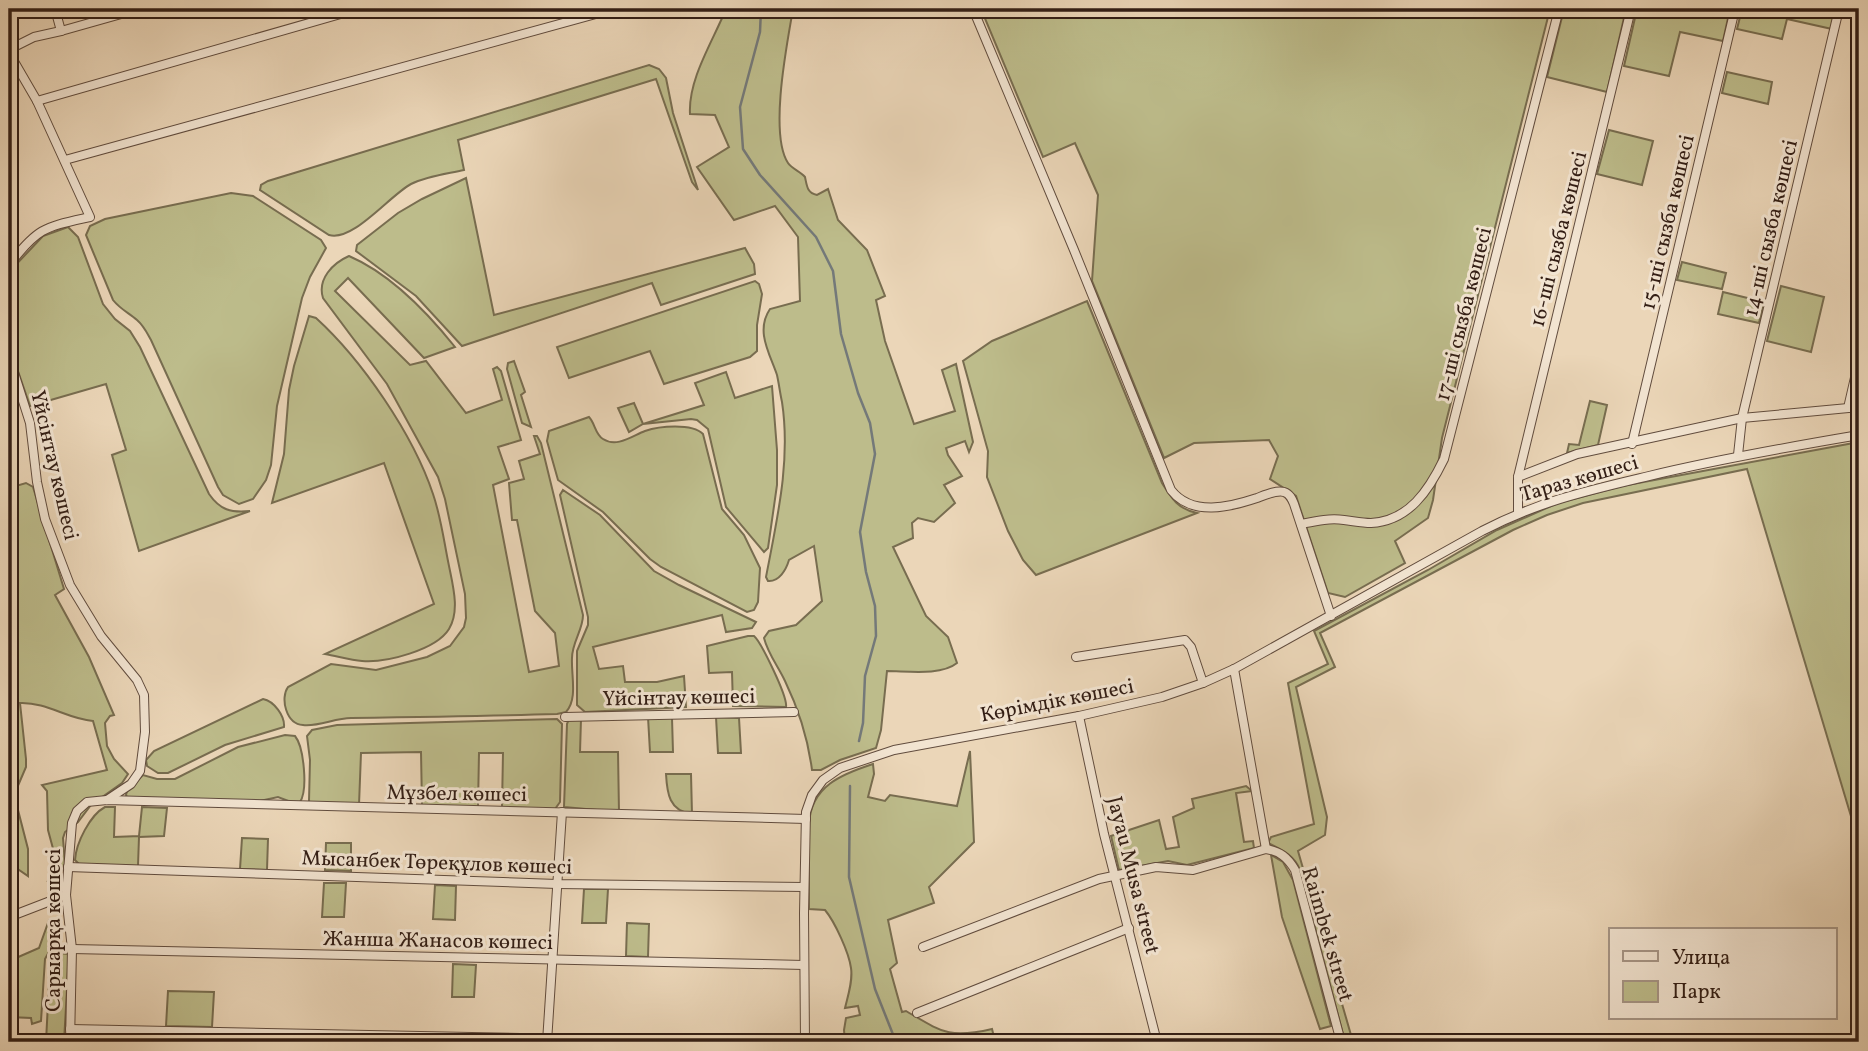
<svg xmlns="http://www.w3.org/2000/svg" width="1868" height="1051" viewBox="0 0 1868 1051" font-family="Vollkorn,serif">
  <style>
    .green { fill: #bdbc8b; stroke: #786d50; stroke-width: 2 }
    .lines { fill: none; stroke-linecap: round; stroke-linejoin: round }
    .stream { stroke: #747979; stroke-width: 2.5 }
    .minor-casing { stroke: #614c3e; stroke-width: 10 }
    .minor { stroke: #f2e4d1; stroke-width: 8 }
    .labels { text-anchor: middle; stroke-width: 6; stroke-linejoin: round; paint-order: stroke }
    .street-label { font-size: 21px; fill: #331e15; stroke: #f2e4d1 }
  </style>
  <rect width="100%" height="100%" fill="#ebd6b8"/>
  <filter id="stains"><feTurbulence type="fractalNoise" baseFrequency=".00286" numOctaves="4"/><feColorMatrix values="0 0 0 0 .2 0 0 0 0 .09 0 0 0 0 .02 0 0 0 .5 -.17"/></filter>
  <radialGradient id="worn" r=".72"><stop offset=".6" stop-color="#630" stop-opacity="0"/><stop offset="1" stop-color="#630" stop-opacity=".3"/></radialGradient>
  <!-- green -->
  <g class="green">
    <path d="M726 9H793C787 44 769 134 788 163 792 169 800 171 805 177 807 186 807 193 817 195L828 189 838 220 867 250 885 296 876 300 885 341 914 424 955 411 942 370 956 364 973 442 969 452 965 441 946 448 948 455 962 476 944 485 955 503 934 522 918 518 912 523 913 538 893 547 926 616 948 637 957 663C941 676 907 671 887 671L881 730 876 748 840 760 821 770H812C808 739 799 710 785 681 778 666 768 654 764 638L769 631 796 625 822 601 814 546 789 560C786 570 779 582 768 581L766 577C777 519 791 461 782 402 780 393 779 384 777 375 770 354 755 331 770 309L800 301 798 237 775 206 734 220 697 167 729 147 715 115 690 114C688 79 713 41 726 9Z"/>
    <path d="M981 9H1550L1442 438 1433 500 1428 518 1395 541 1405 563 1345 597 1328 593 1296 496 1270 479 1278 456 1269 440 1194 443 1164 458 1092 281 1098 195 1075 143 1043 157Z"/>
    <path d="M1564 9H1626L1607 92 1547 77Z"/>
    <path d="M1637 9H1730L1723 41 1680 32 1669 76 1624 66Z"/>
    <path d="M1742 9H1837L1832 29 1787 19 1782 39 1737 29Z"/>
    <path d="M649 65 659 69 666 78 673 113 698 190 692 182 656 79 458 140 464 170C446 174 427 176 411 184 389 196 353 242 329 235L260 190 261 185 268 181Z"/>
    <path d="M1727 72 1772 82 1768 104 1722 93Z"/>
    <path d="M1609 130 1653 141 1642 185 1597 174Z"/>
    <path d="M466 178 494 315 745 248 754 264 755 274 661 305 652 283 462 346 416 296 356 251 357 245 398 213 422 199Z"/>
    <path d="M231 193 253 196 321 240 326 248 310 277 302 298 277 406 271 465 266 480 253 499 239 504 223 495 218 487 151 340C147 333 144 326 137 320 129 313 120 309 113 300L86 235 90 226 105 219Z"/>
    <path d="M68 227 78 237 103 304 115 319 130 331 140 347 209 494C220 510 231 513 250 511L139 551 112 455 126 450 106 384 30 406 9 345V272L43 236Z"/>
    <path d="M349 256C391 274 427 312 455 347L424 358 348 278 335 291 410 365 426 361 466 413 502 400 493 369 497 367 501 371 521 440 498 447 509 479 493 485 529 672 559 666 555 633 535 611 517 520H512L509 483 524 479 519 461 540 454 534 436H537L541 443 583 615C583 630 572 642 572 658 571 675 578 699 566 712L557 714C488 716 420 717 351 718 335 718 318 727 303 725 286 724 280 698 288 687L331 664 376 670 427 657 450 646 464 627 466 618 465 594 445 499 438 477 387 384 323 298C317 279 333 263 349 256Z"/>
    <path d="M1682 262 1726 273 1722 289 1677 280Z"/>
    <path d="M755 281 759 284 762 294 757 325V351L750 357 664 384 650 351 569 378 557 347Z"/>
    <path d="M1781 286 1824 297 1811 352 1767 341Z"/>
    <path d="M1723 292 1764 302 1759 323 1718 314Z"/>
    <path d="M1087 301 1162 483C1172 499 1178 509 1197 513L1036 575 1023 560 1008 531 987 477 988 451 963 361 992 341Z"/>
    <path d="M309 316 316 318C362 360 413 434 433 494 441 517 444 542 449 566 453 586 460 611 449 629 436 650 386 663 362 661 350 660 337 656 325 654L434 604 384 463 272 503 284 454 289 390 294 366Z"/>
    <path d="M514 361 525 392 521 395 531 427 522 423 507 369 508 363Z"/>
    <path d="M726 372 735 398 772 386 777 450V485L768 548 764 552 726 507 708 429 697 420 691 419 643 424 629 432 618 408 634 403 643 424 704 405 695 383Z"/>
    <path d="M1590 401 1607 405 1598 445 1567 453 1569 444 1579 445Z"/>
    <path d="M589 417C595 423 595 434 603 439 617 448 632 436 645 431 659 426 692 423 703 434L722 509 744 535 760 568 758 602 754 610 747 612 661 567 650 559 603 512 558 480 547 441 549 431Z"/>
    <path d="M1859 442V843L1747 469 1583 503 1547 515 1513 530 1320 633 1335 667 1296 687 1327 817 1325 835 1298 851 1353 1042H1345L1300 870C1294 855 1282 850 1268 843L1271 837 1314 824 1288 683 1328 664 1314 631 1428 570 1497 530 1558 503 1622 486Z"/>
    <path d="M26 483 33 487 64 589 55 595 89 657 114 715 110 716 105 723 107 746 114 759 128 774 122 783 91 805 78 822 65 832 63 838 65 864 55 883 48 881 58 867 48 830 47 791 42 785 107 770 93 721C67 719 47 702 20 703L26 759V767L17 788 18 810 28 849V876L9 863V488Z"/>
    <path d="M563 490 600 515 654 571 679 585 756 622 752 628 726 632 722 615 593 647 599 669 623 666 625 682H657L684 676 686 707 585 712 577 705V651L588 625V617L560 495Z"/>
    <path d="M748 636H754C761 642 788 697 786 707L733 706 732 672 709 673 707 646Z"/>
    <path d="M263 699C274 701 285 716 284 727L225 745 168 773H158L147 766 146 760 154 751Z"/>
    <path d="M648 717 672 718 673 752H650Z"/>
    <path d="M716 717 739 718 741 753H718Z"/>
    <path d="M557 719 562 724 560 802 555 809 502 807 503 753H479L478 807 422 806 421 752 361 753 359 805 312 804 309 801 310 760 307 736 312 730 337 725Z"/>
    <path d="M569 719H581L580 752H618L619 812 564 807 567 724Z"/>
    <path d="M285 735 295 736C304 747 308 790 300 802H291L278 797 255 802 127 797 126 795 127 791 143 775 157 779H175L238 747Z"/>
    <path d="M970 751 974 842 929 887 934 903 888 920 897 963 890 969 902 1012 906 1011C942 1032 949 1039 992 1029L995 1041 845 1042 844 1030 846 1018 860 1015 858 1006 845 1008C848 995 853 981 851 968 849 953 835 922 825 910L809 909V824C811 786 842 774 873 764L874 774 868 797 885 801 890 795 957 806Z"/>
    <path d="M666 774H691L692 814C669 811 667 793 666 774Z"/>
    <path d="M1246 786 1252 791 1236 793 1244 842 1253 841 1254 848 1187 865 1168 861 1119 870 1111 836 1159 820 1166 849 1179 847 1173 817 1194 808 1192 799Z"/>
    <path d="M105 807H115L114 837 139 836 142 807 167 808 164 836 139 837 138 866 79 864 75 860C76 843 90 815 105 807Z"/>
    <path d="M242 838 268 839 267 870 240 869Z"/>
    <path d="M326 843H351V871L325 870Z"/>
    <path d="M1271 855 1283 862 1293 880 1331 1026 1320 1029 1282 917Z"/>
    <path d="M324 883H346L344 917H322Z"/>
    <path d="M435 885 456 886 455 920 433 919Z"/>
    <path d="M584 889H608L606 923H582Z"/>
    <path d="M58 918 51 948 45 959 41 1021 32 1024 31 1018 9 1017V952L16 958 39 948 49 920Z"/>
    <path d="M627 923 649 924 648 957 626 956Z"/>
    <path d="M58 953 69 954 64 1042H46L50 963 52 958Z"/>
    <path d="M453 964 476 965 474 997H452Z"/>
    <path d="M168 991 214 992 212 1027 166 1026Z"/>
  </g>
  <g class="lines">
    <!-- stream -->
    <g class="stream">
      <path d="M761 9 760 32 740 107 743 149 760 175 816 237 833 271 841 334 858 393 870 423 875 454 860 532 866 572 875 606 876 636 865 676 863 723 859 741"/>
      <path d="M850 786 849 877 875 989 896 1042"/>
    </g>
    <defs>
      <g id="minor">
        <path d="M973 9 1074 250 1171 490C1192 517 1230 507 1257 498 1265 495 1276 490 1284 492 1290 494 1292 499 1294 504L1331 616"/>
        <path d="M61 31 139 9"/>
        <path d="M37 101 12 58 10 49 34 37 61 31 55 9"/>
        <path d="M65 160 614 9"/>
        <path d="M9 265C38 227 45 227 90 217L37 101 358 9"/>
        <path d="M9 357 30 423 37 482 45 519 70 585 101 636 137 680 144 695 145 732 140 771 131 784 107 800"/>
        <path d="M1848 408 1859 360"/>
        <path d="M1632 444 1735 9"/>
        <path d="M1738 455 1742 418 1839 9"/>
        <path d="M1518 477 1577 454 1742 418 1859 407"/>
        <path d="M1518 513V477L1631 9"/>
        <path d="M1301 524C1316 521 1329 518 1344 520 1353 521 1362 523 1371 523 1409 521 1429 490 1444 459L1559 9"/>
        <path d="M1076 657 1185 640 1191 647 1203 683"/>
        <path d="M1234 669 1266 849"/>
        <path d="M1079 716 1104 834 1157 1042"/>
        <path d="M565 717 794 712"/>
        <path d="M68 867 557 884 804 887"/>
        <path d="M9 917 66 895"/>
        <path d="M923 947 1099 879 1156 867 1193 870 1266 849C1280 851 1288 858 1295 870L1341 1042"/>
        <path d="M72 949 804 965"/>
        <path d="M917 1013 1129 928"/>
        <path d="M70 1029 723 1042"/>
        <path d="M70 1042 72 949 66 895 72 823 77 811 87 802 107 800 806 819"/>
        <path d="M547 1042 562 812"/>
        <path d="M805 1042 804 913 806 812 812 795 823 780 840 768 894 750 1079 716 1162 697 1203 683 1234 669 1482 531C1540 501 1586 491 1649 476 1719 459 1788 447 1859 435"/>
      </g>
    </defs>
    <!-- minor casing -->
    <use href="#minor" class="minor-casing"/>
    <!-- minor -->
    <use href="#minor" class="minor"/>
  </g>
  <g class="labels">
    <!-- street labels -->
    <g class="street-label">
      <text transform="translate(1667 222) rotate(-77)" y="7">15-ші сызба көшесі</text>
      <text transform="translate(1770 228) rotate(-77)" y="7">14-ші сызба көшесі</text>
      <text transform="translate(1558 239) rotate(-76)" y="7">16-ші сызба көшесі</text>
      <text transform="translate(1463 314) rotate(-76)" y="7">17-ші сызба көшесі</text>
      <text transform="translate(55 465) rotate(77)" y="7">Үйсінтау көшесі</text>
      <text transform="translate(1579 478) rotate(-16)" y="7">Тараз көшесі</text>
      <text transform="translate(679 697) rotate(-1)" y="7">Үйсінтау көшесі</text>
      <text transform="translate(1057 700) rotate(-11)" y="7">Көрімдік көшесі</text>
      <text transform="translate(457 793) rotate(1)" y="7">Мұзбел көшесі</text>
      <text transform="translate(437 862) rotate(2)" y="7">Мысанбек Төреқұлов көшесі</text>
      <text transform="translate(1134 875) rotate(76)" y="7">Jayau Musa street</text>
      <text transform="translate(53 930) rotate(-90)" y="7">Сарыарқа көшесі</text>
      <text transform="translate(1328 934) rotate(74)" y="7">Raimbek street</text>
      <text transform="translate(438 940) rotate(1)" y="7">Жанша Жанасов көшесі</text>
    </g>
  </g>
  <!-- margin -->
  <rect width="1868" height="1051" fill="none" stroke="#ebd6b8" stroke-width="35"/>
  <rect x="10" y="10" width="1847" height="1030" fill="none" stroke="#331e15" stroke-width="3.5"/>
  <rect x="18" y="18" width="1833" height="1016" fill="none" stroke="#331e15" stroke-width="2"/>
  <!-- legend -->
  <rect x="1609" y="928" width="228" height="91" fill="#f2e4d1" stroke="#a69586" stroke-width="2"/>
  <rect x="1623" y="951" width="35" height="10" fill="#f2e4d1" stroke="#a69586" stroke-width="2"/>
  <text x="1672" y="964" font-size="21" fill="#331e15">Улица</text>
  <rect x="1623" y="981" width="35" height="21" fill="#bdbc8b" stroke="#a69586" stroke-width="2"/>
  <text x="1672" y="998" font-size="21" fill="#331e15">Парк</text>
  <rect width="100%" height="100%" filter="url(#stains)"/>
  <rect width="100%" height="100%" fill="url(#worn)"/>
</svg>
